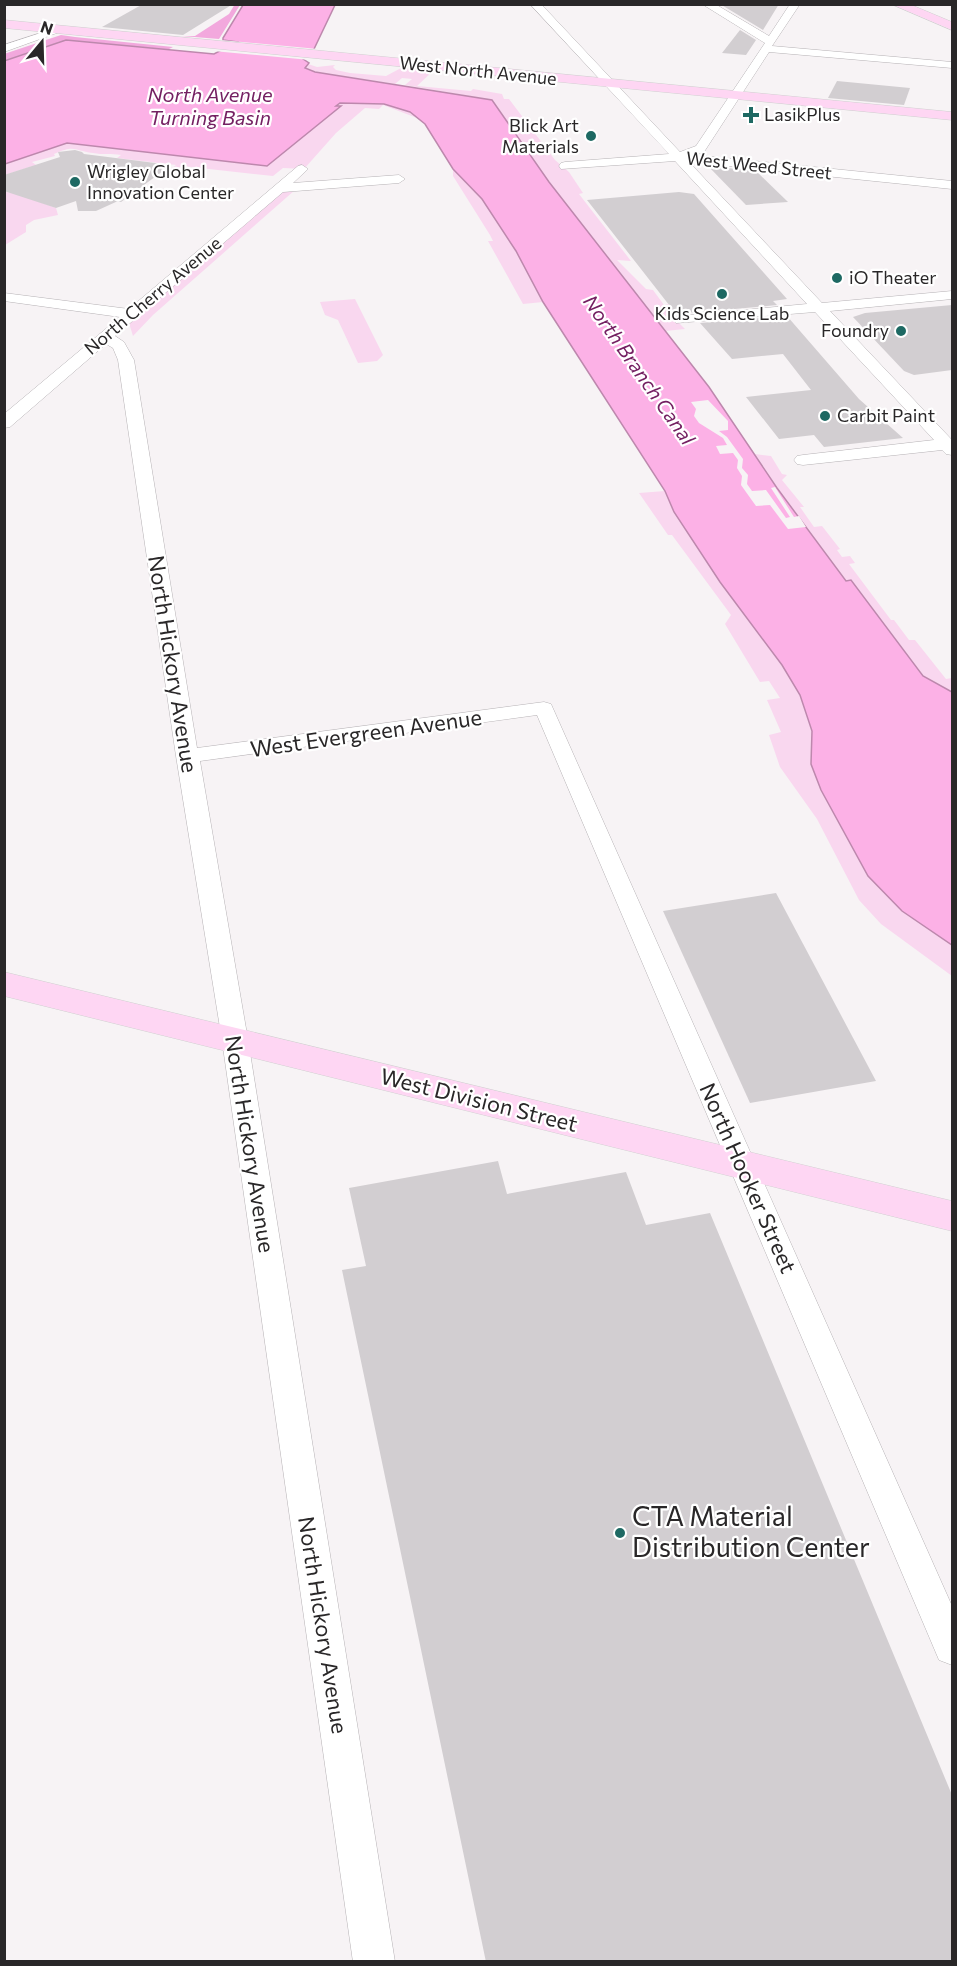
<svg xmlns="http://www.w3.org/2000/svg" width="957" height="1966" viewBox="0 0 957 1966" font-family="Commissioner,sans-serif">
  <style>
    .green { fill: #f9d7ef }
    .forest { fill: #f2a8dd }
    .water { fill: #fcb1e6; stroke: #bd88ad; stroke-width: 1.5 }
    .pier { fill: #f7f3f5 }
    .building { fill: #d2ced1 }
    .lines { fill: none; stroke-linecap: round; stroke-linejoin: round }
    .minor-casing { stroke: #b6b2b5; stroke-width: 1 }
    .major-casing { stroke: #d0cfd0; stroke-width: 1 }
    .minor { fill: #fff; fill-rule: evenodd }
    .major { fill: #fed6f3; fill-rule: evenodd }
    .poi-dot { fill: #1e6963; stroke: #fff; stroke-width: 2 }
    .labels { text-anchor: middle; stroke-width: 4.5; stroke-linejoin: round; paint-order: stroke }
    .far-street-label { font-size: 18px; fill: #292728; stroke: #fff }
    .far-poi-label { font-size: 18px; fill: #292728; stroke: #fff; text-anchor: start }
    .far-water-label { font-size: 20px; font-style: italic; fill: #742062; stroke: #fff }
    .street-label { font-size: 22px; fill: #292728; stroke: #fff }
    .near-poi-label { font-size: 27px; fill: #292728; stroke: #fff; text-anchor: start }
  </style>
  <rect width="100%" height="100%" fill="#f7f3f5"/>
  <!-- green -->
  <g class="green">
    <path d="M308 64 317 67 335 65 333 67 336 70 350 73 386 76 403 67 434 70 417 86 471 91 473 89 502 94 504 99H509L555 160 569 172 583 193 579 194 631 261 617 260 646 289 653 290 664 305 669 304 673 310 668 312 685 329 665 331 649 311 634 297 589 234 550 192 549 182 492 100 405 85 412 79 402 78 395 84 315 72 305 68Z"/>
    <path d="M362 102C381 104 402 105 417 118L383 105 379 109 365 108 336 133 304 169 283 168 273 176 182 166 176 170 171 169 176 165 117 158 121 155C111 153 103 155 93 153 74 151 76 144 54 154L55 156 32 162 36 165 5 175 4 164 67 143 266 166 339 103Z"/>
    <path d="M453 169 482 199 516 251 543 302 523 304 488 241H493L490 235 453 176Z"/>
    <path d="M295 190 153 315 133 336 129 323 282 192Z"/>
    <path d="M5 192 16 193 56 208 58 215 34 220 26 225V232L5 245Z"/>
    <path d="M355 299 383 355 377 361 358 363 338 320 325 315 320 302Z"/>
    <path d="M709 387 755 454 771 456 782 474 787 475 782 480 804 507H800L814 527 822 526 840 549 837 550 842 557 850 556 855 563 849 564 891 620H894L909 640H915L946 679 952 678V692L923 676 851 580 846 581 806 527 692 404Z"/>
    <path d="M665 491 674 512 720 582 782 665 800 695 812 731 811 764 902 911 952 945V976L881 924 859 900 817 819 780 767 769 735 781 732 767 700 780 698 769 681 760 682 725 624 731 615 672 535H668L639 493Z"/>
  </g>
  <!-- forest -->
  <g class="forest">
    <path d="M235 4 240 5 219 39 182 36H195L229 14Z"/>
    <path d="M61 35 75 37 173 47 167 50 66 40 5 61 4 54Z"/>
  </g>
  <!-- water -->
  <path class="water" d="M243 5H335L314 49 303 59 309 63 305 68 315 72 492 100 549 182 709 387 777 488 846 581 851 580 923 676 952 692V945L902 911 868 876 821 790 811 764 812 731 800 695 782 665 720 582 674 512 665 491 543 302 516 251 482 199 453 169 425 124 410 112 384 104 340 103 336 106H341L267 166 67 143 5 164 4 61 66 40 214 54 237 42 223 40V38Z"/>
  <!-- pier -->
  <g class="pier">
    <path d="M220 40 318 49 307 59 310 60 213 51 228 43Z"/>
    <path d="M708 400 728 421V430L719 431 727 437 743 459 742 468 748 475 747 484 752 491 766 490 786 518 790 517 771 488 775 487 794 517 799 516 806 527 788 529 770 505 756 506 741 485 742 476 737 468 738 460 733 453 720 454 716 446 727 445 723 438 699 423 694 416 696 409 691 402Z"/>
  </g>
  <!-- building -->
  <g class="building">
    <path d="M143 4H233L183 35 102 27Z"/>
    <path d="M720 4 759 5 779 4 763 30Z"/>
    <path d="M740 30 756 40 746 55 722 53Z"/>
    <path d="M837 81 910 88 904 105 828 98Z"/>
    <path d="M75 150 82 152 84 154 171 165 121 202 118 201 96 211H78L76 201 56 208 4 191V175L60 157 58 152Z"/>
    <path d="M708 166 756 171 788 202 746 205Z"/>
    <path d="M679 192 694 194 787 299 773 301 777 305 692 313 689 309 673 310 587 200Z"/>
    <path d="M952 305V370L914 375 904 371 853 317 865 313Z"/>
    <path d="M787 316 859 399 903 438 824 447 814 435 779 439 746 397 811 390 783 354 732 359 700 323Z"/>
    <path d="M776 893 876 1081 750 1103 663 911Z"/>
    <path d="M498 1161 507 1194 626 1172 646 1225 710 1213 952 1795V1962H486L342 1270 366 1266 349 1188Z"/>
  </g>
  <g class="lines">
    <defs>
      <g id="minor">
        <path d="M530 4H541L680 152 696 146 765 43 702 4H715L769 36 790 4H800L772 46 952 62V68L769 52 704 152 695 155 952 181V189L689 162 822 303 952 291V299L830 311 952 440V455L946 454 942 450 803 465 797 464 794 460 797 456 803 455 934 440 815 312 676 323 674 320 676 317 681 316 807 304 675 161 561 169 559 166 561 163 565 162 669 154Z"/>
        <path d="M56 28 65 30 4 52V45Z"/>
        <path d="M302 165 308 169 293 183 399 175 405 179 399 183 283 192 115 336 124 342 134 360 197 748 544 702 551 704 952 1606V1665L939 1660 537 715 200 761 248 1040 395 1962H353L222 1040 176 756 118 360 113 348 106 344 10 427 4 428V414L120 317 4 301V293L129 309 298 166Z"/>
      </g>
      <g id="major">
        <path d="M891 4H909L952 22V30Z"/>
        <path d="M4 20 952 112V120L4 28Z"/>
        <path d="M4 972 952 1201V1231L4 996Z"/>
      </g>
    </defs>
    <!-- minor casing -->
    <use href="#minor" class="minor-casing"/>
    <!-- major casing -->
    <use href="#major" class="major-casing"/>
    <!-- minor -->
    <use href="#minor" class="minor"/>
    <!-- major -->
    <use href="#major" class="major"/>
  </g>
  <!-- markers -->
  <g class="poi-dot">
    <path d="M748 106h6v6h6v6h-6v6h-6v-6h-6v-6h6z"/>
    <circle cx="591" cy="136" r="6"/>
    <circle cx="75" cy="182" r="6"/>
    <circle cx="837" cy="278" r="6"/>
    <circle cx="722" cy="294" r="6"/>
    <circle cx="901" cy="331" r="6"/>
    <circle cx="825" cy="416" r="6"/>
    <circle cx="620" cy="1533" r="6"/>
  </g>
  <g class="labels">
    <!-- far-street labels -->
    <g class="far-street-label">
      <text transform="translate(478 71) rotate(6)" y="6">West North Avenue</text>
      <text transform="translate(759 166) rotate(6)" y="6">West Weed Street</text>
      <text transform="translate(153 296) rotate(-40)" y="6">North Cherry Avenue</text>
    </g>
    <!-- far-poi labels -->
    <g class="far-poi-label">
      <text x="764" y="121">LasikPlus</text>
      <text x="579" y="132" text-anchor="end">Blick Art<tspan x="579" dy="21">Materials</tspan></text>
      <text x="87" y="178">Wrigley Global<tspan x="87" dy="21">Innovation Center</tspan></text>
      <text x="849" y="284">iO Theater</text>
      <text x="722" y="320" text-anchor="middle">Kids Science Lab</text>
      <text x="889" y="337" text-anchor="end">Foundry</text>
      <text x="837" y="422">Carbit Paint</text>
    </g>
    <!-- far-water labels -->
    <g class="far-water-label">
      <text x="210" y="102">North Avenue<tspan x="210" dy="23">Turning Basin</tspan></text>
      <text transform="translate(639 370) rotate(55)" y="7">North Branch Canal</text>
    </g>
    <!-- street labels -->
    <g class="street-label">
      <text transform="translate(173 664) rotate(81)" y="8">North Hickory Avenue</text>
      <text transform="translate(366 733) rotate(-8)" y="8">West Evergreen Avenue</text>
      <text transform="translate(479 1100) rotate(14)" y="8">West Division Street</text>
      <text transform="translate(250 1144) rotate(81)" y="8">North Hickory Avenue</text>
      <text transform="translate(748 1178) rotate(66)" y="8">North Hooker Street</text>
      <text transform="translate(323 1625) rotate(81)" y="8">North Hickory Avenue</text>
    </g>
    <!-- near-poi labels -->
    <g class="near-poi-label">
      <text x="632" y="1526">CTA Material<tspan x="632" dy="31">Distribution Center</tspan></text>
    </g>
  </g>
  <!-- border -->
  <rect width="957" height="1966" fill="none" stroke="#292728" stroke-width="12"/>
  <!-- north arrow -->
  <g transform="translate(42 42) rotate(19)" stroke="#ffffff" stroke-width="4.5" paint-order="stroke">
  <path d="M0-4.5L10 22L0 15L-10 22Z" fill="#292728"/>
  <text y="-9" font-size="16" font-weight="bold" text-anchor="middle" fill="#292728">N</text>
  </g>
</svg>
